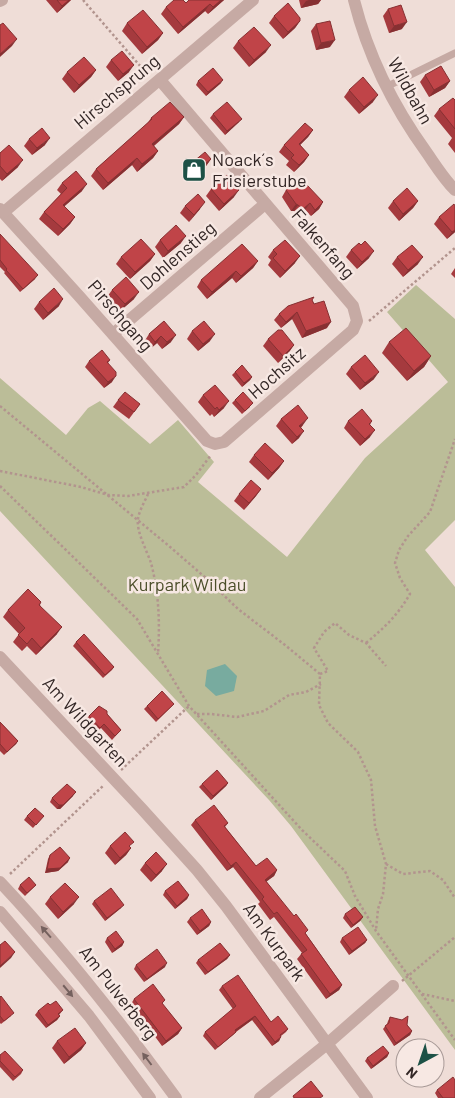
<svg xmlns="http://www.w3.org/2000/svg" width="455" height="1098" viewBox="0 0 455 1098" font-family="Barlow,sans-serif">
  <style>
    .green { fill: #bbbd98 }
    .water { fill: #78ab9f }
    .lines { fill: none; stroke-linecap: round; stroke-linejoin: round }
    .path { stroke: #b2948e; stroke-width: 2.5; stroke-dasharray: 2.5 2.5; stroke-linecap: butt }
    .lane { stroke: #c6aaa4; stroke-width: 7 }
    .street { stroke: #c6aaa4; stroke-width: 12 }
    .wall { fill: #a53a3e }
    .shaded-wall { fill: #863032 }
    .building { fill: #c04448; stroke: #863032 }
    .oneway { fill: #75615e }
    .labels { text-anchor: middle; stroke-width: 5; stroke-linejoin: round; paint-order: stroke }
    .street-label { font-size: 18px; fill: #322625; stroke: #f7e8e3 }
    .poi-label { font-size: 18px; fill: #322625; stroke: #f7e8e3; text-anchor: start }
    .park-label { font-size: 18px; fill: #4c4f2a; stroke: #f7e8e3 }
  </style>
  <rect width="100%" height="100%" fill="#efddd7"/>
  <!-- green -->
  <path class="green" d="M416 285 455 319V520L425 550 455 587V1050L291 826 269 800 0 511V378L66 435 88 408 100 401 150 444 178 420 214 462 198 482 287 557 365 458 448 382 387 312Z"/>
  <!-- water -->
  <path class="water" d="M225 664 237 676 234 691 216 696 205 686 207 670Z"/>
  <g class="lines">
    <!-- path -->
    <g class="path">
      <path d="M83 0 148 75"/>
      <path d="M369 321 455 248"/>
      <path d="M0 406 169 546 207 579 238 609 285 645 320 674 319 705 328 723 358 752 371 780 375 826 386 864 383 894 378 909 376 930"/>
      <path d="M0 471 81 487 108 495 128 496 184 487 196 475 211 455"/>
      <path d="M0 486 137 619 189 706 302 830 345 871 355 896 376 931 455 1040"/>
      <path d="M148 494C145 501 139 511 138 519 136 531 147 551 151 563 159 593 160 623 158 654"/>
      <path d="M366 643C385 627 397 616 410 594L400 578 395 563 399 550 408 536 430 512 455 439"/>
      <path d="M320 674 328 671 314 648 324 632 335 623 349 635 366 643 386 666"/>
      <path d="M197 714H211L237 717 264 711 289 695 306 692 321 684"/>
      <path d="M121 770 189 706"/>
      <path d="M386 864 403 874 430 871 443 880 455 898"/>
      <path d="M10 874 104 785"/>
      <path d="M402 981 455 937"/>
      <path d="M422 994 455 1001"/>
    </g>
    <!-- lane -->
    <path class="lane" d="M386 87 455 53"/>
    <!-- street -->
    <g class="street">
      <path d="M354 0C368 56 393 106 427 153 436 166 444 179 455 190"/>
      <path d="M0 1 2 0"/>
      <path d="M0 209 79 296 207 441 215 444 224 442 353 330 357 321 353 306 160 80"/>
      <path d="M4 212 253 0"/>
      <path d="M113 334 265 204"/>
      <path d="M0 657 142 809 197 870 226 906 367 1098"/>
      <path d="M0 882C64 950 121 1023 176 1098"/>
      <path d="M0 912 89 1016 150 1098"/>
      <path d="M260 1098 327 1044 393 986"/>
    </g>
  </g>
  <!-- wall -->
  <g class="wall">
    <path d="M46 0H71L57 13Z"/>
    <path d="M189 0H224L208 14 205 11 178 34 161 14 166 7 186 3Z"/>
    <path d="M299 0H321L318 4 301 8Z"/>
    <path d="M388 9 402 29 389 33 383 16Z"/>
    <path d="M274 16 300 21 295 28 283 39 269 23Z"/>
    <path d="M127 23 163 33 158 40 142 54 122 31Z"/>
    <path d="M316 24 330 47 316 50 311 31Z"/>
    <path d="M238 41 266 52 249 67 233 48Z"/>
    <path d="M111 60 129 72 118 81 106 67Z"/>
    <path d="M96 70 91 77 74 93 62 79 67 72Z"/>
    <path d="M425 75 450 81 445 88 429 97 420 82Z"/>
    <path d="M198 81 221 83 206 96 196 85Z"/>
    <path d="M349 90 373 102 359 114 344 97Z"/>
    <path d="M455 100V153L448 144 452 138 434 116 439 109Z"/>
    <path d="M213 114 239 122 225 135 210 118Z"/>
    <path d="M184 117 179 124 154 146 158 151 153 158 137 172 132 165 103 190 91 176 96 169 147 124 151 118Z"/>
    <path d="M313 130 308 137 300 145 309 155 304 162 294 172 286 165 289 161 279 152 284 145Z"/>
    <path d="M29 139 45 145 32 155 24 146Z"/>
    <path d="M0 153 18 167 2 181 0 179Z"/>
    <path d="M211 159 206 166 188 181 182 174 187 167Z"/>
    <path d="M62 183 82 191 64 206 75 217 70 224 58 236 39 219 44 212 61 194 57 190Z"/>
    <path d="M303 184 323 202 319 209 311 216 305 210 298 216 294 211H291L282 197 286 190Z"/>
    <path d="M211 189 234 197 219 211 206 196Z"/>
    <path d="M393 201H418L413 208 399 221 388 208Z"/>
    <path d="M185 206 200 209 189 222 180 213Z"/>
    <path d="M455 206V232L447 239 434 224 439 217Z"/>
    <path d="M0 234 35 279 20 292 4 273 5 272 0 267Z"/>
    <path d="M160 240 181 243 163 258 155 247Z"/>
    <path d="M361 245 369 258 357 269 346 257 351 250Z"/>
    <path d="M273 250 295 263 280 278 268 265 271 260 268 257Z"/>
    <path d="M155 254 150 261 130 279 116 264 121 257Z"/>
    <path d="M397 257 418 264 403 277 392 264Z"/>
    <path d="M258 261 253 268 236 283 232 278 207 299 197 287 201 280Z"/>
    <path d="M455 268V278L451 274Z"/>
    <path d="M112 290 134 299 120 311 107 297Z"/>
    <path d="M312 300 327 328 302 338 292 319 281 328 274 320 279 314Z"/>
    <path d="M39 302 59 306 43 320 34 309Z"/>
    <path d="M164 321 171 342 162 349 157 343 150 349 144 342 149 334Z"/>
    <path d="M192 331 210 341 198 351 187 339Z"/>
    <path d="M268 339 294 345 289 352 278 363 263 346Z"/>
    <path d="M389 342 431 356 424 367 407 381 382 353Z"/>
    <path d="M110 360 108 363 112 382 104 388 85 367 89 361Z"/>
    <path d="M351 367 374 379 360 390 346 374Z"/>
    <path d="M235 372 252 377 250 380 242 387 232 375Z"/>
    <path d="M203 395 224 408 214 417 212 414 210 416 198 402Z"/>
    <path d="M118 400 140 404 129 419 113 407Z"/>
    <path d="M235 400 250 407 242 414 232 403Z"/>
    <path d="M281 419 303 425 301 428 299 438 292 444 276 426Z"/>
    <path d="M348 421H372L370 425V437L360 446 344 428Z"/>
    <path d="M254 455 284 461 279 468 268 480 249 462Z"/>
    <path d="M261 489 256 496 244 510 234 501 239 494Z"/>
    <path d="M41 602 40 605 57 634 36 655 27 646 22 651 13 642 19 634 3 617 8 610Z"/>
    <path d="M76 642 114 667 112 670 103 678 73 646Z"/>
    <path d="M174 704 156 722 144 709 147 706Z"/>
    <path d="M107 714 121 730 112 740 101 728 97 732 86 719 89 716Z"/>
    <path d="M0 722 18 741 16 744 4 755 0 751Z"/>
    <path d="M228 783 226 786 211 800 199 787 202 784Z"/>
    <path d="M73 796 60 809H57L50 802 52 798Z"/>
    <path d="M27 816 41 819 33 828 24 820Z"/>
    <path d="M195 820 228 823 225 827 256 866 277 870 274 876 266 881 306 934 342 985 339 990 326 999 297 959 302 953 274 917 270 920 258 904 260 902 233 867 227 871 191 825Z"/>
    <path d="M110 846 131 848 126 855 115 865 105 853Z"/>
    <path d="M50 855 68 862 58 871 45 873 48 859Z"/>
    <path d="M145 863 162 871 151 882 140 870Z"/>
    <path d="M20 885H36L25 896 18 889Z"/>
    <path d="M165 891 189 895 187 899 175 909 163 895Z"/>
    <path d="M50 897 74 904 58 919 45 904Z"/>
    <path d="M94 901 121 908 105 921 92 904Z"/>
    <path d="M345 914 363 917 360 921 351 928 343 918Z"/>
    <path d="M190 918 211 922 209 926 197 935 187 922Z"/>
    <path d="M107 938 124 942 122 946 112 953 105 942Z"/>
    <path d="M342 938 367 940 365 943 349 955 340 942Z"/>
    <path d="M230 955 227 959 205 975 196 963 198 960Z"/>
    <path d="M136 965 165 967 144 982 134 969Z"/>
    <path d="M222 986 271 1022 288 1029 286 1032 281 1036 279 1041 272 1046 252 1020 236 1032 233 1035 215 1050 203 1036 205 1032 233 1009 219 990Z"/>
    <path d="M0 997 11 1016 1 1024 0 1023Z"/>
    <path d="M134 999 165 1000 162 1004 182 1028 178 1034 162 1046 131 1004Z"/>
    <path d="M50 1005 63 1010 59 1015 60 1016 57 1020 46 1028 35 1015 38 1011Z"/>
    <path d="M390 1017 407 1025 412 1031 410 1035 394 1046 383 1029 387 1024 388 1021Z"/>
    <path d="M57 1041 86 1043 81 1050 64 1064 52 1048Z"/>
    <path d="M389 1053 387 1057 371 1069 365 1061 367 1058Z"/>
    <path d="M0 1055 23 1070 21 1074 13 1081 0 1067Z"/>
    <path d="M412 1078H426L417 1085Z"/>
    <path d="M437 1090 455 1098H438L435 1093Z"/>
  </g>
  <!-- shaded-wall -->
  <g class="shaded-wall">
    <path d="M69 0H71L57 13 62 6Z"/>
    <path d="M221 0H224L208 14 213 7Z"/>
    <path d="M309 0H321L318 4 301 8 306 1Z"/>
    <path d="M210 4 205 11 178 34 183 27Z"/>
    <path d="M300 21 295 28 283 39 288 32Z"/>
    <path d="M407 22 402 29 389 33 394 26Z"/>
    <path d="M163 33 158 40 142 54 147 47Z"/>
    <path d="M17 39 12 46 0 57V54Z"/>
    <path d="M335 40 330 47 316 50 321 43Z"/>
    <path d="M271 45 266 52 249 67 254 60Z"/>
    <path d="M134 65 129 72 118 81 123 74Z"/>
    <path d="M96 70 91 77 74 93 79 85Z"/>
    <path d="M223 80 221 83 206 96 208 92Z"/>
    <path d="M450 81 445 88 429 97 434 90Z"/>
    <path d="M378 95 373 102 359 114 364 107Z"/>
    <path d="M184 117 179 124 147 151 152 144Z"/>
    <path d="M242 119 239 122 225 135 227 131Z"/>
    <path d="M313 130 308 137 294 151 299 144Z"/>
    <path d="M50 138 45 145 32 155 37 148Z"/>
    <path d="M158 151 153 158 137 172 142 164Z"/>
    <path d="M309 155 304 162 294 172 299 165Z"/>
    <path d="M137 158 132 165 103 190 108 183Z"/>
    <path d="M211 159 206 166 188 181 193 174Z"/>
    <path d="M23 160 18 167 2 181 7 174Z"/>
    <path d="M87 184 82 191 58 212 63 205Z"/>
    <path d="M239 190 234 197 219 211 224 204Z"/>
    <path d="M418 201 413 208 399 221 403 214Z"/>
    <path d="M205 202 200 209 189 222 194 215Z"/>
    <path d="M323 202 319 209 311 216 315 210Z"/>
    <path d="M310 203 305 210 298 216 303 209Z"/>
    <path d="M296 204 298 205 294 211H291Z"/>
    <path d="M75 217 70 224 58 236 63 229Z"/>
    <path d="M455 230V232L447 239 452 232Z"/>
    <path d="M186 236 181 243 163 258 168 251Z"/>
    <path d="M374 251 369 258 357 269 362 262Z"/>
    <path d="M155 254 150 261 130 279 135 272Z"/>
    <path d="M300 256 295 263 280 278 285 271Z"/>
    <path d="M423 257 418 264 403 277 408 270Z"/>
    <path d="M258 261 253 268 236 283 241 276Z"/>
    <path d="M236 271 232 278 207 299 212 292Z"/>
    <path d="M38 275 35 279 20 292 23 289Z"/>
    <path d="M139 292 134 299 120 311 125 304Z"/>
    <path d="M63 299 59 306 43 320 48 313Z"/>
    <path d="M297 312 292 319 281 328 286 322Z"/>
    <path d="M331 322 327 328 302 338 306 331Z"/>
    <path d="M215 334 210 341 198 351 203 344Z"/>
    <path d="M176 335 171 342 162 349 167 342Z"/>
    <path d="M161 336 157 343 150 349 155 342Z"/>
    <path d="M294 345 289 352 278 363 283 356Z"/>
    <path d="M431 356 424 367 407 381 414 371Z"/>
    <path d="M379 372 374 379 360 390 365 383Z"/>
    <path d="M116 376 112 382 104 388 108 382Z"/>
    <path d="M252 377 250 380 242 387 244 383Z"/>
    <path d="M229 401 224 408 214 417 219 410Z"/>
    <path d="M308 418 303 425 294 433 299 426Z"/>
    <path d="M375 430 370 437 360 446 365 439Z"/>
    <path d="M304 431 299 438 292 444 297 437Z"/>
    <path d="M284 461 279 468 268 480 272 473Z"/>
    <path d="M261 489 256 496 244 510 249 503Z"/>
    <path d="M62 627 57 634 36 655 41 648Z"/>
    <path d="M18 741 16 744 4 755Z"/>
    <path d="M228 783 226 786 211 800 213 796Z"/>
    <path d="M76 792 73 796 60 809H57L59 805Z"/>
    <path d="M131 848 126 855 115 865 120 858Z"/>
    <path d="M70 858 68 862 58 871 45 873 47 869Z"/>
    <path d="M236 862 233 867 227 871 231 866Z"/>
    <path d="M167 864 162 871 151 882 156 875Z"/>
    <path d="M277 870 274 876 262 885 265 880Z"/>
    <path d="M189 895 187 899 175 909 177 906Z"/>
    <path d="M79 897 74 904 58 919 63 912Z"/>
    <path d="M124 905 121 908 105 921 107 918Z"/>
    <path d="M363 917 360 921 351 928 353 925Z"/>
    <path d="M211 922 209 926 197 935 200 931Z"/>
    <path d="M367 940 365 943 349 955 352 951Z"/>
    <path d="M124 942 122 946 112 953 115 949Z"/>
    <path d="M15 952 11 958 0 968V966Z"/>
    <path d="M230 955 227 959 205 975 208 972Z"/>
    <path d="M167 963 165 967 144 982 147 979Z"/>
    <path d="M342 985 339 990 326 999 330 994Z"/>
    <path d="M60 1016 57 1020 46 1028 48 1025Z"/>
    <path d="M255 1016 252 1020 232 1034 235 1030Z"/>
    <path d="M182 1028 178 1034 162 1046 166 1041Z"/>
    <path d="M412 1031 410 1035 394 1046 396 1043Z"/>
    <path d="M281 1037 279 1041 272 1046 275 1042Z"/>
    <path d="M86 1043 81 1050 64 1064 69 1057Z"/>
    <path d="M389 1053 387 1057 371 1069 373 1066Z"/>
    <path d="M424 1078H426L417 1085 420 1081Z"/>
  </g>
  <!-- building -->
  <g class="building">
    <path d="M57 0H69L62 6Z"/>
    <path d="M174 0H183L186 3 189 0H221L213 7 210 4 183 27 166 7Z"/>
    <path d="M288 3 300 18V21L288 32 274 16Z"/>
    <path d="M401 5 407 22 394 26 388 9Z"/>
    <path d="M143 10 163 33 147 47 127 23Z"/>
    <path d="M330 21 335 40 321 43 316 24Z"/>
    <path d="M3 23 17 39 0 54V25Z"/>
    <path d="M254 27 271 45 254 60 238 41Z"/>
    <path d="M122 51 134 65 123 74 111 60Z"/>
    <path d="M84 57 96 70 79 85 67 72Z"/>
    <path d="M441 66 450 81 434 90 425 75Z"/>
    <path d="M213 68 223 80 208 92 198 81Z"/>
    <path d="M363 77 378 95 364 107 349 90Z"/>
    <path d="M453 98 455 100V129L439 109Z"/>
    <path d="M170 102 184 117 152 144 158 151 142 164 137 158 108 183 96 169 152 119 151 118Z"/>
    <path d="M227 102 242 119 227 131 213 114Z"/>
    <path d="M305 123 313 130 299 144 309 155 299 165 291 158 294 155 284 145Z"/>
    <path d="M42 128 50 138 37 148 29 139Z"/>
    <path d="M9 145 23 160 7 174 0 166V153Z"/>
    <path d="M205 152 211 159 193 174 187 167Z"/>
    <path d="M76 171 87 184 63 205 75 217 63 229 44 212 67 188 62 183Z"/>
    <path d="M227 175 239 190 224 204 211 189Z"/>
    <path d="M299 179 303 184 307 185 323 202 315 210 310 203 303 209 298 205 296 204 286 190Z"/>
    <path d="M407 188 418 201 403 214 393 201Z"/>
    <path d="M198 194 205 202 194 215 185 206Z"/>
    <path d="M454 204 455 206V230L452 232 439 217Z"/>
    <path d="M176 225 186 236 168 251 160 240Z"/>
    <path d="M0 234 38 275 23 289 6 270 7 269 0 260Z"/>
    <path d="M141 239 155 254 135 272 121 257Z"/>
    <path d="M285 240 300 256 285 271 273 258 277 254 273 250Z"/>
    <path d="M365 241 374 251 362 262 351 250 359 243 361 245Z"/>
    <path d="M242 244 258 261 241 276 236 271 212 292 201 280Z"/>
    <path d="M412 245 423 257 408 270 397 257Z"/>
    <path d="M126 277 139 292 125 304 112 290Z"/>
    <path d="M54 288 63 299 48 313 39 302Z"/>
    <path d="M314 297 312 300 314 304 324 301 331 322 306 331 297 312 286 322 279 314 288 306Z"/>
    <path d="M164 321 176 335 167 342 161 336 155 342 149 334Z"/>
    <path d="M204 321 215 334 203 344 192 331Z"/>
    <path d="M406 328 431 356 414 371 389 342Z"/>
    <path d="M278 330H282L294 345 283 356 268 339Z"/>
    <path d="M102 350 110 360 107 362 116 372V376L108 382 89 361Z"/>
    <path d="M365 355 379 372 365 383 351 367Z"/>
    <path d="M242 365 252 377 244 383 235 372Z"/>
    <path d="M215 385 229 401 219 410 217 407 215 409 203 395Z"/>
    <path d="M125 392 140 404 134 412 118 400Z"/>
    <path d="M243 392 253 403 245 411 235 400Z"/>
    <path d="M298 405 308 418 299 426 304 431 297 437 281 419Z"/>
    <path d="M362 409 372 421 369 424 375 430 365 439 348 421Z"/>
    <path d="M265 443 284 461 272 473 254 455Z"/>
    <path d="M251 480 261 489 249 503 239 494Z"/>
    <path d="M28 589 41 602 39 605 62 627 41 648 32 638 27 644 18 635 25 628 8 610Z"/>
    <path d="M84 634 114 667 105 675 76 642Z"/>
    <path d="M162 691 174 704 158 719 147 706Z"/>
    <path d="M99 706 107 711V714L121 730 115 736 104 724 100 728 89 716Z"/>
    <path d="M0 722 18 741 7 752 0 744Z"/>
    <path d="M217 770 228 783 213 796 202 784Z"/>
    <path d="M67 784 76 792 63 805H59L52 798Z"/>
    <path d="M214 805 228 823 224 826 256 866 267 858 277 870 265 880 294 916 296 914 308 930 305 933 342 985 330 994 301 954 307 950 277 912 274 914 262 899 264 897 236 862 231 866 195 820Z"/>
    <path d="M35 808 44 816 36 825 27 816Z"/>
    <path d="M125 832 134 842 129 846 131 848 120 858 110 846Z"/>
    <path d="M60 847 70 858 60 868 47 869 50 855Z"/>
    <path d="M156 852 167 864 156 875 145 863Z"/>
    <path d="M29 877 36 885 27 893 20 885Z"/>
    <path d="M178 881 189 895 177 906 165 891Z"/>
    <path d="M65 883 79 897 63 912 50 897Z"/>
    <path d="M111 888 124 905 107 918 94 901Z"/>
    <path d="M355 907 363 917 353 925 345 914Z"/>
    <path d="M202 909 211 922 200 931 190 918Z"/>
    <path d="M358 927 367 940 352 951 342 938Z"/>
    <path d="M116 931 124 942 115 949 107 938Z"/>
    <path d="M5 941 15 952 0 966V945Z"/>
    <path d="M220 943 230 955 208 972 198 960Z"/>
    <path d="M157 949 167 963 147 979 136 965Z"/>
    <path d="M238 975 271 1022 278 1016 288 1029 280 1035 281 1037 275 1042 255 1016 235 1030 236 1032 218 1047 205 1032 236 1006 222 986Z"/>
    <path d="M153 984 165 1000 162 1003 182 1028 166 1041 134 999Z"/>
    <path d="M1 996 14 1013 4 1021 0 1016V997Z"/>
    <path d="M56 1001 63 1010 58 1014 60 1016 48 1025 38 1011 48 1003 50 1005Z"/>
    <path d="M408 1016 407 1025 412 1031 396 1043 385 1026 389 1023 390 1017 402 1020Z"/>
    <path d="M75 1028 86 1043 69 1057 57 1041Z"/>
    <path d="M383 1046 389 1053 373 1066 367 1058Z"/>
    <path d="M5 1051 23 1070 15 1077 0 1061V1055Z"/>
    <path d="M453 1077 455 1080V1098H443L437 1090Z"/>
    <path d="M417 1078H424L420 1081Z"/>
    <path d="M311 1081 323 1096 320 1098H294L293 1096Z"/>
  </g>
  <!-- one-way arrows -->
  <defs><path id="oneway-solid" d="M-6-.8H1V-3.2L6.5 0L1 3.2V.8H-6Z" transform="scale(1.25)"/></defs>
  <g class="oneway">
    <use href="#oneway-solid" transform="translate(46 932) rotate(-131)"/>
    <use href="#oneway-solid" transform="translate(68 991) rotate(50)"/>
    <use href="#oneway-solid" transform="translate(147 1059) rotate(-127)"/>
  </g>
  <!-- icons -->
  <defs>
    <symbol id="shop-square" viewBox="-11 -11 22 22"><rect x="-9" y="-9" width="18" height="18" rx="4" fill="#1d5146" stroke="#f7e8e3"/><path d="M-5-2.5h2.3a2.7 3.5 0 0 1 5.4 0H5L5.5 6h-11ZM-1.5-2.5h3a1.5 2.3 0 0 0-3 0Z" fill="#fff"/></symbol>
  </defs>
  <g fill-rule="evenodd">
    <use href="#shop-square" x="180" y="156" width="28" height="28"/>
  </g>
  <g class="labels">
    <!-- street labels -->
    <g class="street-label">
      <text transform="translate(410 91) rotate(61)" y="6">Wildbahn</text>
      <text transform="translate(117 92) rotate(-40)" y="6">Hirschsprung</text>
      <text transform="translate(323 244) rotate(49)" y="6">Falkenfang</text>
      <text transform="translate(178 256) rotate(-41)" y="6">Dohlenstieg</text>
      <text transform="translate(120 316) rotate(49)" y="6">Pirschgang</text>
      <text transform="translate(277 373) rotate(-41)" y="6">Hochsitz</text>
      <text transform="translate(85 722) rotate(47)" y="6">Am Wildgarten</text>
      <text transform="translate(274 942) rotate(54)" y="6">Am Kurpark</text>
      <text transform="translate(118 993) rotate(52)" y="6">Am Pulverberg</text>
    </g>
    <!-- poi labels -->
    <g class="poi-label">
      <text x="212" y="166">Noack´s<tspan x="212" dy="21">Frisierstube</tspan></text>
    </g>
    <!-- park labels -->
    <g class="park-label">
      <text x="187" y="591">Kurpark Wildau</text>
    </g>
  </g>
  <!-- north arrow -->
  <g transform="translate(420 1063) rotate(220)"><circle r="24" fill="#f7e8e3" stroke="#a89a97"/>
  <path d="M0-4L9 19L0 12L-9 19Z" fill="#1d5146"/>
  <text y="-8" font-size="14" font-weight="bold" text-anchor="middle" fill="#322625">N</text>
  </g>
</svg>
